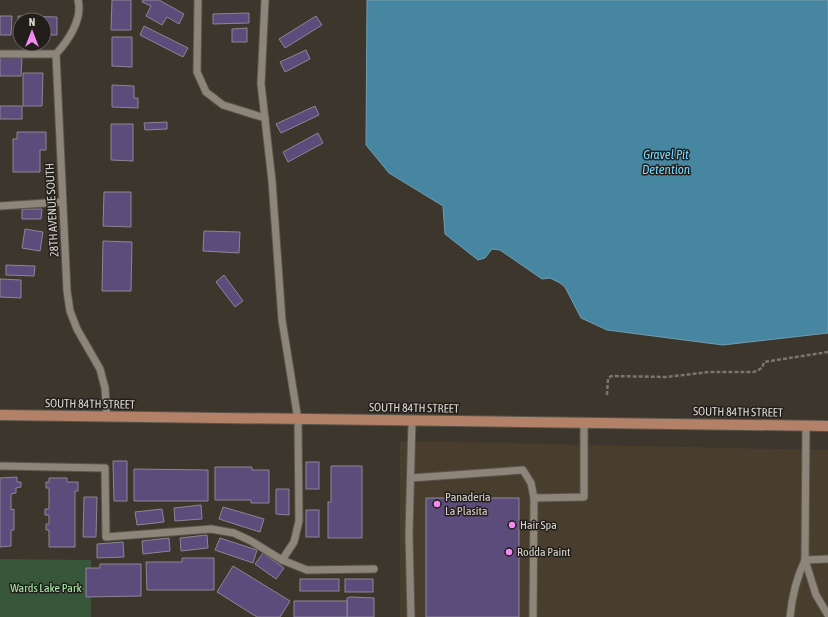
<svg xmlns="http://www.w3.org/2000/svg" width="828" height="617" viewBox="0 0 828 617" font-family="'Asap Condensed',sans-serif">
  <style>
    .built { fill: #493e2e }
    .green { fill: #37563a }
    .water { fill: #4686a1; stroke: #729dae }
    .building { fill: #5b4c7c; stroke: #8b8795 }
    .lines { fill: none; stroke-linecap: round; stroke-linejoin: round }
    .minor-casing { stroke: #5a554c; stroke-width: 9 }
    .major-casing { stroke: #5a554c; stroke-width: 12 }
    .path { stroke: #7b756c; stroke-width: 2.5; stroke-dasharray: 4 2; stroke-linecap: butt }
    .minor { stroke: #8d8579; stroke-width: 7 }
    .major { stroke: #b38068; stroke-width: 10 }
    .poi-dot { fill: #f38af1; stroke: #211e1a; stroke-width: 1.5 }
    .labels { text-anchor: middle; stroke-width: 3; stroke-linejoin: round; paint-order: stroke }
    .street-label { font-size: 12px; fill: #d8d4cd; stroke: #211e1a }
    .poi-label { font-size: 12px; fill: #d8d4cd; stroke: #211e1a; text-anchor: start }
    .park-label { font-size: 12px; fill: #aaedaf; stroke: #211e1a }
    .water-label { font-size: 13px; font-style: italic; fill: #76d6fe; stroke: #211e1a }
  </style>
  <rect width="100%" height="100%" fill="#3d362c"/>
  <!-- built -->
  <path class="built" d="M400 441 828 450V617H400Z"/>
  <!-- green -->
  <path class="green" d="M0 559 91 560V617H0Z"/>
  <!-- water -->
  <path class="water" d="M367 0H828V333L723 345 607 330 581 318 565 287 560 283 550 278 542 279 500 250 492 249 485 258 478 260 445 234 443 206 389 173 366 145Z"/>
  <!-- building -->
  <g class="building">
    <path d="M112 0H131V30H111Z"/>
    <path d="M143 0H159L184 14 179 24 167 17 162 25 146 16 151 6 142 2Z"/>
    <path d="M249 13V23L213 24V14Z"/>
    <path d="M0 16H12L11 35H0Z"/>
    <path d="M18 16 57 17V35H44V20H20V35H18Z"/>
    <path d="M316 16 322 25 285 48 279 39Z"/>
    <path d="M144 26 188 48 183 57 140 35Z"/>
    <path d="M247 28V42H232V29Z"/>
    <path d="M112 37H132V67L112 66Z"/>
    <path d="M306 50 310 59 285 72 280 62Z"/>
    <path d="M0 57 22 58 21 76H0Z"/>
    <path d="M23 73H43L42 106H23Z"/>
    <path d="M112 85 134 86V98H138V108L112 107Z"/>
    <rect x="0" y="106" width="22" height="13"/>
    <path d="M315 106 319 115 281 133 276 124Z"/>
    <path d="M167 122V129L145 130 144 123Z"/>
    <path d="M111 124H133V161L111 160Z"/>
    <path d="M17 132H46V150H40V172H13V139H17Z"/>
    <path d="M318 133 323 143 288 162 283 152Z"/>
    <path d="M104 192H131V227L103 226Z"/>
    <path d="M22 209H42L41 219H22Z"/>
    <path d="M25 229 43 232 40 251 22 248Z"/>
    <path d="M204 231 240 232 239 253 203 251Z"/>
    <path d="M103 241 132 242 131 291H102Z"/>
    <path d="M6 265 35 266 34 276 6 275Z"/>
    <path d="M224 275 243 301 235 307 216 282Z"/>
    <path d="M0 279 21 280V298L0 297Z"/>
    <path d="M113 461H127V501H114Z"/>
    <rect x="306" y="462" width="13" height="27"/>
    <path d="M331 466H362V538H328V502H331Z"/>
    <path d="M215 467H252V470H269V503H251V500H215Z"/>
    <path d="M134 469 208 470V501H134Z"/>
    <path d="M17 477V482H21V487L16 488V493L11 494V510L14 509V530H11V546L0 547V478Z"/>
    <path d="M49 478H67V482H78V491H75V547H49V530H46V524H49V515H45V509H49V488H46V482H49Z"/>
    <path d="M276 489H289V515L276 514Z"/>
    <path d="M84 497H97L96 537H83Z"/>
    <rect x="426" y="498" width="93" height="119"/>
    <path d="M201 505 202 519 175 521 174 508Z"/>
    <path d="M223 507 264 519 260 532 219 519Z"/>
    <path d="M162 509 164 522 137 525 135 512Z"/>
    <rect x="306" y="510" width="13" height="27"/>
    <path d="M207 535 208 548 181 551 180 538Z"/>
    <path d="M169 538 170 551 143 554 142 541Z"/>
    <path d="M220 538 257 550 253 563 215 550Z"/>
    <path d="M123 542 124 557 97 558V544Z"/>
    <path d="M263 553 284 568 276 579 255 564Z"/>
    <path d="M182 558H214V590H147L146 562H182Z"/>
    <path d="M100 564H141V596L86 597V568H100Z"/>
    <path d="M233 566 290 601 280 617H257L217 592Z"/>
    <rect x="300" y="579" width="39" height="12"/>
    <rect x="345" y="579" width="28" height="13"/>
    <path d="M350 597 374 598V617H347V598Z"/>
    <rect x="294" y="601" width="53" height="16"/>
  </g>
  <g class="lines">
    <defs>
      <g id="minor">
        <path d="M78 0C83 19 68 41 56 54L67 291 70 311 77 329 100 369 105 388 107 417"/>
        <path d="M198 0 197 72 206 92 223 105 265 118"/>
        <path d="M265 0 261 84 272 181 282 320 298 420 299 521 294 542 282 560"/>
        <path d="M0 54H56"/>
        <path d="M0 206 62 202"/>
        <path d="M806 426 805 560 816 595 828 615"/>
        <path d="M0 466 105 468 106 537 211 529 234 533 251 541 282 560 307 570 374 569"/>
        <path d="M411 478 523 470 531 483 534 498 533 617"/>
        <path d="M534 498 584 497V423"/>
        <path d="M411 617 409 534 412 421"/>
        <path d="M790 617C792 596 796 579 805 560L828 559"/>
      </g>
      <path id="major" d="M0 415 828 426"/>
    </defs>
    <!-- minor casing -->
    <use href="#minor" class="minor-casing"/>
    <!-- major casing -->
    <use href="#major" class="major-casing"/>
    <!-- path -->
    <path class="path" d="M607 395 608 379 611 376 667 377 709 372H754L762 368 764 362 828 352"/>
    <!-- minor -->
    <use href="#minor" class="minor"/>
    <!-- major -->
    <use href="#major" class="major"/>
  </g>
  <!-- markers -->
  <g class="poi-dot">
    <circle cx="437" cy="504" r="4"/>
    <circle cx="512" cy="525" r="4"/>
    <circle cx="509" cy="552" r="4"/>
  </g>
  <g class="labels">
    <!-- street labels -->
    <g class="street-label">
      <text transform="translate(52 210) rotate(-93)" y="4">28TH AVENUE SOUTH</text>
      <text transform="translate(90 404) rotate(1)" y="4">SOUTH 84TH STREET</text>
      <text transform="translate(414 408) rotate(1)" y="4">SOUTH 84TH STREET</text>
      <text transform="translate(738 412) rotate(1)" y="4">SOUTH 84TH STREET</text>
    </g>
    <!-- poi labels -->
    <g class="poi-label">
      <text x="445" y="501">Panadería<tspan x="445" dy="14">La Plasita</tspan></text>
      <text x="520" y="529">Hair Spa</text>
      <text x="517" y="556">Rodda Paint</text>
    </g>
    <!-- park labels -->
    <g class="park-label">
      <text x="46" y="592">Wards Lake Park</text>
    </g>
    <!-- water labels -->
    <g class="water-label">
      <text x="666" y="159">Gravel Pit<tspan x="666" dy="15">Detention</tspan></text>
    </g>
  </g>
  <!-- north arrow -->
  <g transform="translate(32 32)"><circle r="19" fill="#211e1a" stroke="#6a6762"/>
  <path d="M0-3L7 15L0 10L-7 15Z" fill="#f38af1"/>
  <text y="-6" font-size="11" font-weight="bold" text-anchor="middle" fill="#d8d4cd">N</text>
  </g>
</svg>
